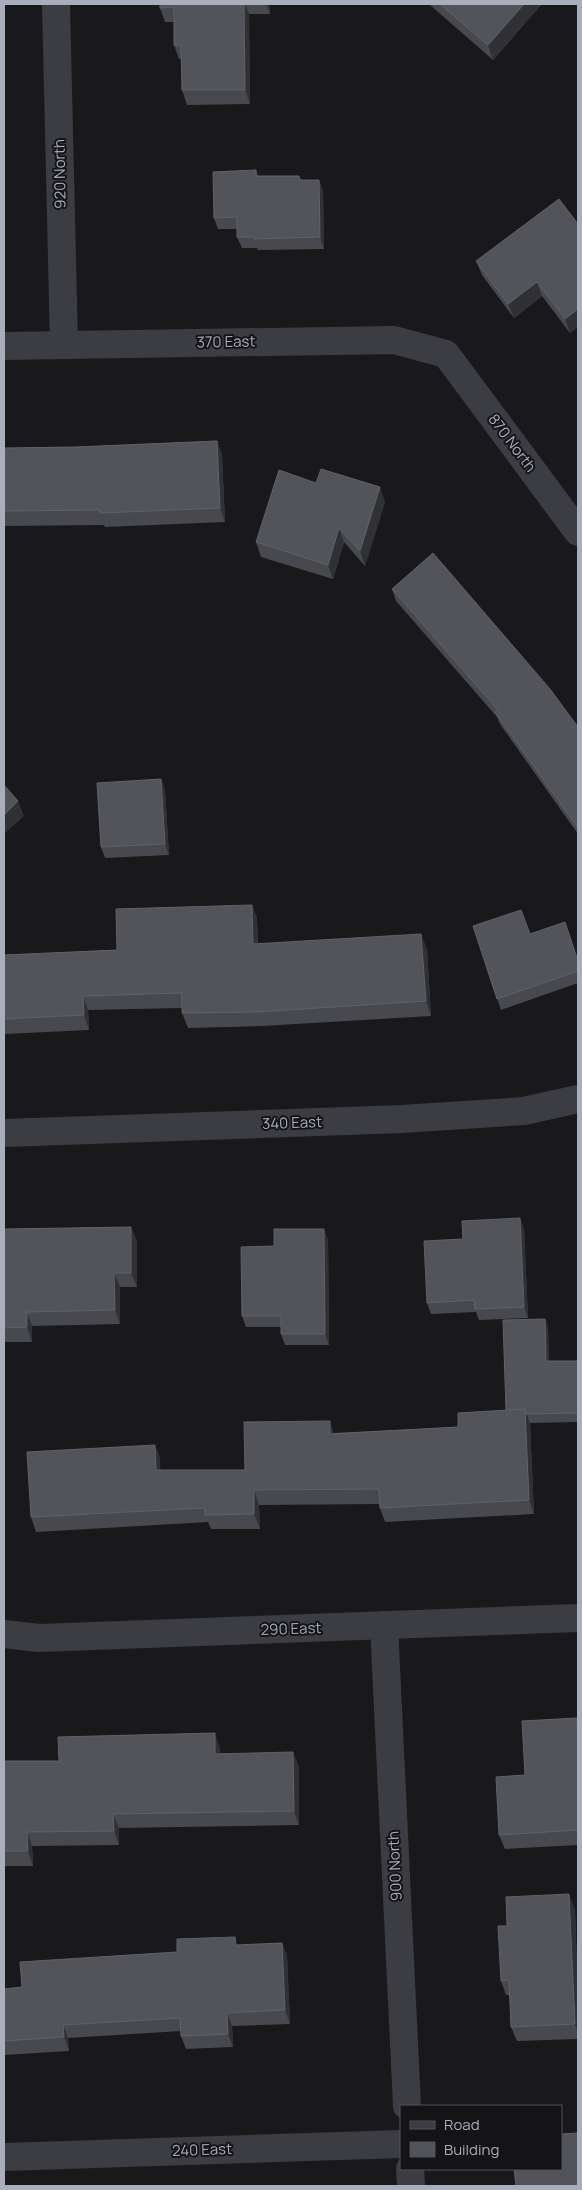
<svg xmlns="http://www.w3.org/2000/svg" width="582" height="2190" viewBox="0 0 582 2190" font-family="Manrope,sans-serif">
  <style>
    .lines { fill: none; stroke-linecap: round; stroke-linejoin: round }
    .street { stroke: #3c3c43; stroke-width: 28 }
    .wall { fill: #47494e }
    .shaded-wall { fill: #303135 }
    .building { fill: #52545a; stroke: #606269 }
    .labels { text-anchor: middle; stroke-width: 4; stroke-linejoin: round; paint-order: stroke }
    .street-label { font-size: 15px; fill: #aaaebc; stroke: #141417 }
  </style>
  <rect width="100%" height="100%" fill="#19191c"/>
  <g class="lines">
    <!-- street -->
    <g class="street">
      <path d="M56 4 64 344"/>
      <path d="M4 346 394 340 446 354 578 532"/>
      <path d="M4 1133 402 1119 524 1111 578 1099"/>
      <path d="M384 1625 407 2106"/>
      <path d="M4 1634 39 1638 578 1618"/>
      <path d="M4 2157 401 2144"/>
      <path d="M410 2169 411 2186"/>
    </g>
  </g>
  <!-- wall -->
  <g class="wall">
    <path d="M160 4H270V14H249L250 104 187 105 182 90V59H179L174 45V22H165L160 8Z"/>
    <path d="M429 4H540L541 5 493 60Z"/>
    <path d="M256 170 258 176H299L301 180H319L323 191 324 249 258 250 257 248H242L237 237V229H218L214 218Z"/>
    <path d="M578 224 570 333 542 296 514 318 482 275 476 261Z"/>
    <path d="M217 441 222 455 225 522 105 527 104 525 4 526V448L76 447Z"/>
    <path d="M316 483 385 502 365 566 344 542 333 579 261 557 256 542Z"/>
    <path d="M392 589 578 727V834L500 724 497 717 396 601Z"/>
    <path d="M161 779 165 790 169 855 105 858 101 847Z"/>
    <path d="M252 905 257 919 258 944 427 949 431 1016 262 1026 188 1028 182 1013V1008L88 1010 89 1030 4 1034V955L117 950Z"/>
    <path d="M473 926 578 961V983L501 1010Z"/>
    <path d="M520 1218 524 1229 528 1318 479 1320 476 1312 431 1314 427 1303 463 1239Z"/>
    <path d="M131 1227 137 1242V1287H120V1324L32 1326V1342H4V1229Z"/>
    <path d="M328 1240 329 1345H285L281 1334V1327H246L242 1316 274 1246Z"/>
    <path d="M545 1319 548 1328 549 1361H578V1422L530 1423 534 1514 385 1522 380 1508 379 1504 259 1505 260 1529H211L208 1522 36 1532 31 1517 155 1445 160 1459V1470H245L334 1433 458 1427 506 1410Z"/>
    <path d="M578 1722V1845L505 1849 499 1835 525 1775Z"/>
    <path d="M220 1748V1753L299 1767V1825L119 1828V1845L32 1846 33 1866H4V1761H59Z"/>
    <path d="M575 1909 578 1996V2039L517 2041 511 2027 510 1995H506L501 1981 507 1926Z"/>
    <path d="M282 1943 287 1956 290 2024 232 2026 233 2047 186 2049 181 2036V2031L68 2038 69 2051 4 2055V1989L22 1987 177 1952 238 1945Z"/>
  </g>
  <!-- shaded-wall -->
  <g class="shaded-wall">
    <path d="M244 4H245L249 14 250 104 245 90Z"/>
    <path d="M266 4H270V14Z"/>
    <path d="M524 4H540L541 5 493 60 488 45Z"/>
    <path d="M319 180 323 191 324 249 320 237Z"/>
    <path d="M537 282 542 296 514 318 508 304Z"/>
    <path d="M578 309V327L570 333 565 319Z"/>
    <path d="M217 441 222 455 225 522 220 508Z"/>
    <path d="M380 487 385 502 365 566 360 551Z"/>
    <path d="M339 528 344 542 333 579 328 565Z"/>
    <path d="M161 779 165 790 169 855 165 844Z"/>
    <path d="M18 801 24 816 4 834V815Z"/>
    <path d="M252 905 257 919 258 959 253 944Z"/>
    <path d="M421 934 427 949 431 1016 426 1001Z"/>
    <path d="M83 996 88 1010 89 1030 84 1015Z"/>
    <path d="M520 1218 524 1229 528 1318 524 1307Z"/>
    <path d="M131 1227 137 1242V1287L131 1273Z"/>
    <path d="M324 1229 328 1240 329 1345 325 1334Z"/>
    <path d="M114 1273 120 1287V1324L115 1310Z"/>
    <path d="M27 1312 32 1326V1342L27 1327Z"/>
    <path d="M545 1319 548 1328 549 1371 546 1361Z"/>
    <path d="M525 1409 530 1424 534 1514 529 1500Z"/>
    <path d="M330 1421 335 1436 330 1434Z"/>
    <path d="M155 1445 160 1459 161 1485 156 1470Z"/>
    <path d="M254 1490 259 1505 260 1529 254 1514Z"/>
    <path d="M215 1733 220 1748V1768L215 1754Z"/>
    <path d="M293 1752 299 1767V1825L294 1811Z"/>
    <path d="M113 1814 119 1828V1845L114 1831Z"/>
    <path d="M27 1832 32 1846 33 1866 28 1851Z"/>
    <path d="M569 1894 575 1909 578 1996V2034L575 2024Z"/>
    <path d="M282 1943 287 1956 290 2024 285 2010Z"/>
    <path d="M227 2013 232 2026 233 2047 228 2034Z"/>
    <path d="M63 2025 68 2038 69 2051 64 2037Z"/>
  </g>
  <!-- building -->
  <g class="building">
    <path d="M160 4H244L245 90H182L181 45H174V7L160 8Z"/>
    <path d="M440 4H524L488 45Z"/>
    <path d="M256 170V176H299L300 180H319L320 237 254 239V237H237V217L214 218 213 172Z"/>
    <path d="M559 199 578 224V309L565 319 537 282 508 304 476 261Z"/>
    <path d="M217 441 220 508 100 513 99 510 4 511V448L76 447Z"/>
    <path d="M321 469 380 487 360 551 339 528 328 565 256 542 279 470 316 483Z"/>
    <path d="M433 553 550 689 578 727V828L495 712 498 710 392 589Z"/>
    <path d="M161 779 165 844 101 847 97 783Z"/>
    <path d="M4 785 18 801 4 815Z"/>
    <path d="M252 905 253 944 421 934 426 1001 256 1012 182 1013V993L83 996 84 1015 4 1019V955L117 950 116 909Z"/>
    <path d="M521 910 530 934 565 922 578 961V971L497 999 473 926Z"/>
    <path d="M520 1218 524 1307 475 1309 474 1300 427 1303 424 1241 463 1239 462 1221Z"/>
    <path d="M131 1227V1273H114L115 1310 27 1312V1327L4 1328V1229Z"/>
    <path d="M274 1229H324L325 1334H281V1316H242L241 1247 274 1246Z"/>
    <path d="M545 1319 546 1361H578V1413L526 1414 525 1409 506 1410 503 1320Z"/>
    <path d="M525 1409 529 1500 380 1508 379 1489 254 1490V1514L205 1515V1508L31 1517 27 1452 155 1445 156 1470H245L244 1422 330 1421V1434L458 1427V1413Z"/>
    <path d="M577 1718 578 1736V1830L499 1835 496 1777 525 1775 522 1721Z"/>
    <path d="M215 1733V1754L293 1752 294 1811 113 1814 114 1831 27 1832 28 1851H4V1761H59L58 1737Z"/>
    <path d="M569 1894 575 2024 511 2027 509 1980 501 1981 498 1926H507L506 1897Z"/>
    <path d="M235 1937 236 1945 282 1943 285 2010 227 2013 228 2034 181 2036 180 2018 63 2025 64 2037 4 2041V1989L22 1987 20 1962 177 1952V1939Z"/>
    <path d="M578 2133V2186H516L514 2169H561V2134Z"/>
  </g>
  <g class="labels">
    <!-- street labels -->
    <g class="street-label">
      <text transform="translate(60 174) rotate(-91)" y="5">920 North</text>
      <text transform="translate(226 342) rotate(-1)" y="5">370 East</text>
      <text transform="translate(512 443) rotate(53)" y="5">870 North</text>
      <text transform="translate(292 1123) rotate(-2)" y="5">340 East</text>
      <text transform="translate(291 1629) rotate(-2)" y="5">290 East</text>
      <text transform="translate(395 1866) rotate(-93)" y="5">900 North</text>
      <text transform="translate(202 2150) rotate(-2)" y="5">240 East</text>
    </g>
  </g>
  <!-- border -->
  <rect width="582" height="2190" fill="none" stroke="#aaaebc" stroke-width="10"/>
  <!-- legend -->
  <rect x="400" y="2105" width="162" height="65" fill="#141417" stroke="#505259"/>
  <rect x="410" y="2121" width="25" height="8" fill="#3c3c43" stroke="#505259"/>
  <text x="444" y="2130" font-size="15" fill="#aaaebc">Road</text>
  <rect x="410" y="2142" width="25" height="15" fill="#52545a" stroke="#505259"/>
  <text x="444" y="2155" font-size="15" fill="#aaaebc">Building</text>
</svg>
